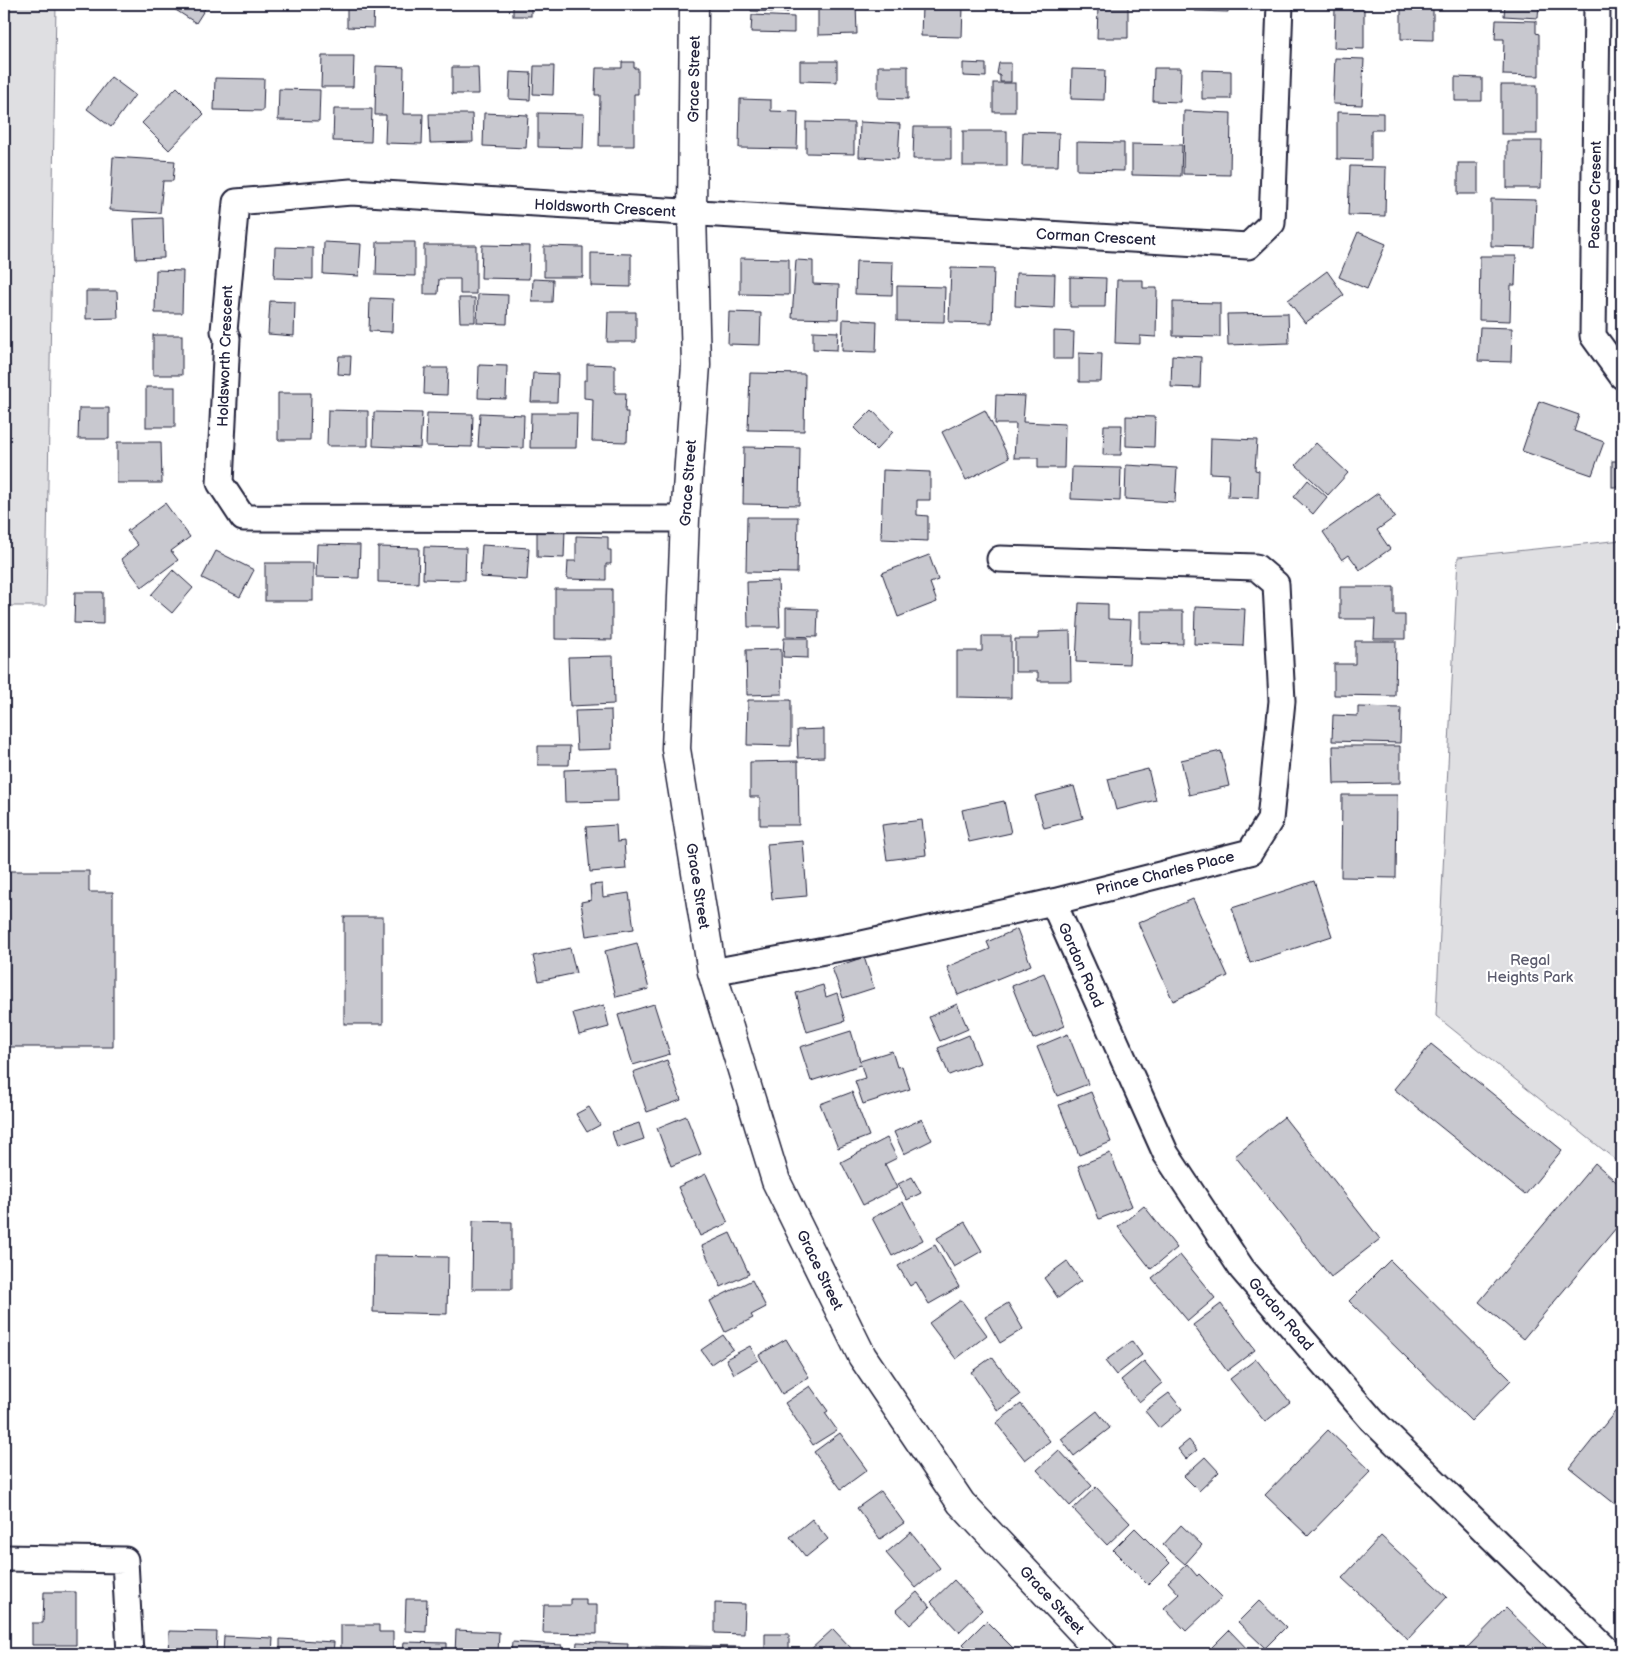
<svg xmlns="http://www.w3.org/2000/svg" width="1626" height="1658" viewBox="0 0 1626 1658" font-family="'Balsamiq Sans',sans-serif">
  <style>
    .green { fill: #dfdfe2; stroke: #80808e }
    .building { fill: #c8c8cf; stroke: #22223b }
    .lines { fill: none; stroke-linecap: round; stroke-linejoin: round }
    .minor-casing { stroke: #22223b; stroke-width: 29 }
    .tertiary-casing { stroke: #22223b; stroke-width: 31 }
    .minor { stroke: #fff; stroke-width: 25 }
    .tertiary { stroke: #fff; stroke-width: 28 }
    .labels { text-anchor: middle; stroke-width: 4.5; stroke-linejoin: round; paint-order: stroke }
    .street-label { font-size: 15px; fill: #22223b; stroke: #fff }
    .park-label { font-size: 15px; fill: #5b5b6d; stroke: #fff }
  </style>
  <rect width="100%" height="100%" fill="#fff"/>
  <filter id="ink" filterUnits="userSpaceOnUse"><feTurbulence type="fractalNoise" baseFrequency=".02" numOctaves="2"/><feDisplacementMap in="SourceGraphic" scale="10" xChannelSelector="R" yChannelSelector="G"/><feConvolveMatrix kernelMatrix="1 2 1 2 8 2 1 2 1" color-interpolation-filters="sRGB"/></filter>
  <g filter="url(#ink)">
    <!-- green -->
    <g class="green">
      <path d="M4 4H56L46 606H4Z"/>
      <path d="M1622 540V1165L1436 1016 1458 557Z"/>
    </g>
    <!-- building -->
    <g class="building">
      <path d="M173 4H208L196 23 171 7Z"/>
      <path d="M347 4H374L373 28 347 27Z"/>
      <rect x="513" y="4" width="18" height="12"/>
      <rect x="541" y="4" width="23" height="3"/>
      <path d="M751 4H788V12L751 11Z"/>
      <path d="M818 4H856L857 34 818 35Z"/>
      <path d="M1194 4H1228V12L1194 11Z"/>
      <path d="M1505 4H1539L1538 18 1504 16Z"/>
      <path d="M1401 5 1433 6V40L1401 39Z"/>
      <path d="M922 6 963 7 962 37 921 36Z"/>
      <path d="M1098 7H1128V38H1097Z"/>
      <path d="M1335 8 1364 9V49L1334 48Z"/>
      <path d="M752 15 794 17V33L751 32Z"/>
      <path d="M1496 20 1536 21V33L1539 34V76L1503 75 1504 39H1495Z"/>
      <path d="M322 56H354L353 87H321Z"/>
      <path d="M1335 58 1364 59 1362 105 1333 104Z"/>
      <path d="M800 61H837V82L800 81Z"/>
      <path d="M622 62H634V68H638V94H634V146H599L600 95H595L596 68H622Z"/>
      <path d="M963 63 986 64V77L963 76Z"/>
      <path d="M999 63H1011V82H1000V76L997 74Z"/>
      <path d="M376 66 404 67 403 114H423L422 144 385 143 386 115H375Z"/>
      <path d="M534 66H554L553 95 533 94Z"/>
      <path d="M878 66H908V99L878 98Z"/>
      <path d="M452 67H478L479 94H452Z"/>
      <path d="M1154 68H1181L1180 102 1153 101Z"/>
      <path d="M1072 69 1105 70 1104 100 1071 99Z"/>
      <path d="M1202 70 1231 71V99H1202Z"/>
      <path d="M510 72 531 73 530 100 509 99Z"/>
      <path d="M111 77 135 95 111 127 87 109Z"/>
      <path d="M1455 77 1482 78V101H1455Z"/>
      <path d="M215 78 264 79 263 111 214 110Z"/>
      <rect x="993" y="83" width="22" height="29"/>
      <rect x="1501" y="85" width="36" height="49"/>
      <path d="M177 87 204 114 169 150 142 123Z"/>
      <path d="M279 89 320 90 319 121 278 120Z"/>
      <path d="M740 99 771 100V111L798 112 797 149 739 148Z"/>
      <path d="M334 109H372L371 142 333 141Z"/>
      <path d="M1184 111 1231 113 1230 175 1183 174Z"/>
      <path d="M1337 112 1383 113V130H1371V160L1337 159Z"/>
      <path d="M484 113 528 115 526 148 483 146Z"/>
      <path d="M538 113 584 114 583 148 538 147Z"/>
      <path d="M429 114H472L473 142 430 143Z"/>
      <path d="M806 122 854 123V154L806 153Z"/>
      <path d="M860 122 900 124 898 159 859 157Z"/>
      <path d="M914 127H951V159H913Z"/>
      <rect x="963" y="131" width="44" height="35"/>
      <path d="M1023 132 1059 133 1058 166H1022Z"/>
      <path d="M1507 141H1542L1541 188H1507Z"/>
      <path d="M1077 142 1124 143V171L1077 170Z"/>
      <path d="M1132 144 1182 145 1181 176 1132 175Z"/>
      <path d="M113 157 175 161 173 181H163L160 213 110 210Z"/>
      <rect x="1458" y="163" width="20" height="31"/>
      <path d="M1350 166 1386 167 1385 216 1348 215Z"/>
      <path d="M1491 199 1536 200 1534 247 1491 246Z"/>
      <path d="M163 218 164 258 136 259 134 219Z"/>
      <path d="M1358 232 1386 244 1367 289 1339 277Z"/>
      <path d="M324 242 361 244 359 276 323 274Z"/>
      <path d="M377 242H415V276L376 275Z"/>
      <path d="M424 245H476V294H460V279H439L438 294H424Z"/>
      <path d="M482 245 530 246 529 279 481 278Z"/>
      <path d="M544 246 583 247V277H544Z"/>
      <path d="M275 247 313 248V279L274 278Z"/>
      <path d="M591 253 631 254V287L591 286Z"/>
      <path d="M1480 256H1516L1515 285H1511L1510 321 1479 320Z"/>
      <path d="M740 258 789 259V295L740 294Z"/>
      <path d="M796 260 813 261V284L839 285 838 319 792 318Z"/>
      <path d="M856 261 893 262 892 295 855 294Z"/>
      <path d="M951 268 994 269 992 323 949 322Z"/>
      <path d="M156 270 183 271 182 313H155Z"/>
      <path d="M1327 271 1344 295 1305 323 1288 300Z"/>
      <path d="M1016 273 1055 274 1054 308 1015 306Z"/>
      <path d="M1070 277 1106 278 1105 307H1070Z"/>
      <path d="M533 279 553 280 552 302H532Z"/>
      <path d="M1117 280H1143V288H1157L1156 337 1140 336V344L1115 343Z"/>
      <path d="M897 286 945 287 944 322 897 321Z"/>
      <path d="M86 291H117L118 318 86 319Z"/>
      <path d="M478 294 508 295 507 324 477 323Z"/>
      <path d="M370 298 393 299 392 332 369 331Z"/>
      <path d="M459 298H475V322H460Z"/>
      <path d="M270 301 295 302 294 336 268 334Z"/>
      <path d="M1173 302 1220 303V337L1173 336Z"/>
      <path d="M608 312H636V342H607Z"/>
      <path d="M729 312 761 313 760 345 728 344Z"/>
      <path d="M1288 313 1289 343 1228 345 1227 314Z"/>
      <path d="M843 319 877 321 876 352 842 351Z"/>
      <path d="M1480 327 1512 328 1511 362 1478 361Z"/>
      <path d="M813 331 838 332 837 350 813 349Z"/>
      <path d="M1054 331 1074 332 1073 359H1054Z"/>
      <rect x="153" y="335" width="29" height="40"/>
      <path d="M1079 353 1102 354 1101 382H1079Z"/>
      <path d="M1172 355 1201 357 1200 388 1171 387Z"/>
      <path d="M339 356H351L350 375 338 374Z"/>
      <path d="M587 364 615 365V393H626L625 412H628L627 442 592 441 593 399 584 398V380H587Z"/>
      <path d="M479 365 507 366 506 399 478 398Z"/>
      <path d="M425 368H448L447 395 424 394Z"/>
      <path d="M533 373 558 374 557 402H531Z"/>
      <path d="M750 373 805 374 804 431 748 430Z"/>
      <rect x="146" y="387" width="29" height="40"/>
      <path d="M278 393H311L310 440H278Z"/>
      <path d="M996 395 1025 396 1023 422 1065 424 1064 468H1038V458H1014L1016 424H995Z"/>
      <path d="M1539 401 1579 415 1574 431 1604 442 1592 475 1522 451Z"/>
      <path d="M79 408H109V439H78Z"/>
      <path d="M328 410 368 411V446H327Z"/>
      <path d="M872 410 893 432 876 450 854 428Z"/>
      <path d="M985 410 1009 458 966 480 942 432Z"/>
      <path d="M374 412 422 413 420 448 373 446Z"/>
      <path d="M427 413 473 414 472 447 426 446Z"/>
      <path d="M480 413 524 415 523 448 478 447Z"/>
      <path d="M531 413H577L576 448H530Z"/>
      <path d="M1126 416 1155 417 1154 447 1126 446Z"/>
      <path d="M1104 425H1122L1121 455H1103Z"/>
      <path d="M1211 438 1257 440 1255 470 1259 471 1258 498 1228 497 1229 474 1210 473Z"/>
      <path d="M117 442H161L162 483H117Z"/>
      <path d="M1316 443 1348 473 1328 495 1296 465Z"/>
      <path d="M744 447 800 448 799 505 743 504Z"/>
      <rect x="1612" y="461" width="10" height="26"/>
      <path d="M1126 465 1177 468 1175 502 1125 499Z"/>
      <path d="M1072 467 1121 468 1120 501 1071 499Z"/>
      <path d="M883 470 930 472V500H917V515L928 516V541L881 539Z"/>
      <path d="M1308 480 1327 497 1313 514 1294 497Z"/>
      <path d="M1378 493 1395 517 1377 530 1390 549 1360 570 1349 555 1342 560 1323 532Z"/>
      <path d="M165 503 190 537 171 551 178 560 142 587 121 559 138 545 127 531Z"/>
      <path d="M747 517H798L797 573 746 572Z"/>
      <path d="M537 528 565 529 564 558 537 557Z"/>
      <path d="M576 536 608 537V550H611V564H606V580L567 579 568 561H576Z"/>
      <path d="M317 544 360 545 359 578 316 577Z"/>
      <path d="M482 545 529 548 527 580 480 577Z"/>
      <path d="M378 547 419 548 418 583 378 582Z"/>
      <path d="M424 547 466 548 465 580 423 579Z"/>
      <path d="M216 551 254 570 240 597 202 578Z"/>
      <path d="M929 555 938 580 930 583 937 602 898 617 882 573Z"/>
      <rect x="265" y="563" width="48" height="38"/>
      <path d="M173 570 193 588 172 613 151 595Z"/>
      <path d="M778 581 780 627H748L747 582Z"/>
      <path d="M1340 587H1394V615H1405V639H1374L1375 619H1340Z"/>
      <path d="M555 589H612V640L555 639Z"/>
      <path d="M75 592H103V624L74 623Z"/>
      <path d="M1079 603 1108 604V619L1131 620 1129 664 1076 662Z"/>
      <path d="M1195 607 1245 609 1243 646 1194 644Z"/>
      <path d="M786 608 818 609 817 637 786 636Z"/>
      <path d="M1140 611H1183V644L1140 643Z"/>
      <path d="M1070 631 1071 681H1038V672H1015V639H1039V632Z"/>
      <path d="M982 636H1011V698L957 697V651H982Z"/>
      <path d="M784 638H808V658L783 657Z"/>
      <path d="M1355 641H1396L1395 696 1334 695V664H1355Z"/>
      <path d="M781 649 782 694 747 695 746 650Z"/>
      <path d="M613 656 614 704 570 706 568 657Z"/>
      <path d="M748 700H791V746L747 745Z"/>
      <path d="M1358 707 1401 708 1400 743 1332 741 1333 715 1358 716Z"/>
      <path d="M611 710 612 749 577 750 575 711Z"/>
      <path d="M824 729V757L798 758 797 730Z"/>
      <path d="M538 746H570L569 765H538Z"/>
      <path d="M1333 746H1400V783L1334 784Z"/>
      <path d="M1221 751 1229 786 1189 795 1181 760Z"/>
      <path d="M798 761 799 825H760V797H750V762Z"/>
      <path d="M617 768 618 801 565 802 564 770Z"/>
      <path d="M1148 769 1156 800 1116 810 1108 779Z"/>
      <path d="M1074 786 1083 818 1044 828 1035 796Z"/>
      <path d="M1342 795H1397L1396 878 1341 877Z"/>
      <path d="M1004 801 1011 833 969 842 962 810Z"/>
      <path d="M922 820 926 855 887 860 882 825Z"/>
      <path d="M616 825 617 842 624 841 626 869 590 872 586 827Z"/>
      <path d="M803 841 807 896 772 899 767 844Z"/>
      <path d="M4 871H89V892H113V1047H4Z"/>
      <path d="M1314 881 1332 936 1250 963 1232 908Z"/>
      <path d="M602 884 603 897 629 893 634 929 586 936 581 902 591 900 590 885Z"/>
      <path d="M1193 899 1228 976 1173 1001 1138 923Z"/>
      <rect x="344" y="917" width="39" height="107"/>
      <path d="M1017 929 1031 965 958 995 947 967 990 949 987 942Z"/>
      <path d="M637 943 649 989 616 997 605 951Z"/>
      <path d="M570 948 576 973 539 981 533 956Z"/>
      <path d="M864 957 874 988 843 998 832 968Z"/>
      <path d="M1044 973 1065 1026 1033 1039 1012 986Z"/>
      <path d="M823 985 826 997 837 993 845 1021 807 1032 796 993Z"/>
      <path d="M654 1004 670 1054 633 1065 618 1015Z"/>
      <path d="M957 1004 968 1029 940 1041 929 1017Z"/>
      <path d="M604 1005 609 1027 579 1035 573 1013Z"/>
      <path d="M851 1031 860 1061 892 1051 897 1067 902 1066 910 1089 863 1104 855 1081 865 1078 861 1065 811 1081 800 1047Z"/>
      <path d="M1068 1034 1088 1084 1057 1096 1037 1047Z"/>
      <path d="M969 1035 980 1063 949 1075 938 1048Z"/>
      <path d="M1431 1044 1562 1150 1525 1195 1394 1089Z"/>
      <path d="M667 1060 681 1100 647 1112 633 1072Z"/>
      <path d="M852 1092 869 1136 838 1148 820 1104Z"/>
      <path d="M1091 1092 1111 1142 1079 1155 1059 1105Z"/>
      <path d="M589 1107 600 1125 587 1132 576 1114Z"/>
      <path d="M686 1116 701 1154 671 1166 657 1128Z"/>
      <path d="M1284 1117 1380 1239 1331 1277 1235 1156Z"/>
      <path d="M922 1119 932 1140 904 1154 894 1132Z"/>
      <path d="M639 1123 644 1139 617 1148 612 1132Z"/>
      <path d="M887 1138 897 1158 885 1164 897 1188 863 1205 841 1162Z"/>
      <path d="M1110 1153 1132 1206 1099 1219 1078 1166Z"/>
      <path d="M1595 1163 1622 1187V1221L1523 1339 1479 1302Z"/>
      <path d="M706 1174 728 1223 700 1236 678 1187Z"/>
      <path d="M912 1177 921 1193 907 1200 898 1184Z"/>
      <path d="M903 1202 923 1240 892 1256 872 1218Z"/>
      <path d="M1144 1206 1177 1248 1151 1269 1118 1227Z"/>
      <path d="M473 1221 512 1222V1289H472Z"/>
      <path d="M965 1222 982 1251 954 1267 937 1238Z"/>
      <path d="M730 1233 749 1274 721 1287 702 1246Z"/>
      <path d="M935 1245 959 1287 929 1304 916 1282 910 1286 898 1266Z"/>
      <path d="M1180 1255 1215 1298 1188 1321 1152 1278Z"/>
      <path d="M374 1256 448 1257 447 1314 373 1312Z"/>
      <path d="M1390 1260 1511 1380 1471 1421 1349 1301Z"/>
      <path d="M1067 1261 1081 1281 1058 1298 1044 1278Z"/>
      <path d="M752 1280 766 1307 751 1315 753 1318 725 1332 710 1301Z"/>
      <path d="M961 1300 987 1335 956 1359 929 1323Z"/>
      <path d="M1008 1303 1023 1329 1000 1343 985 1317Z"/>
      <path d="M1221 1304 1255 1350 1227 1371 1193 1325Z"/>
      <path d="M723 1335 733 1349 711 1364 701 1350Z"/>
      <path d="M786 1339 809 1377 782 1394 759 1355Z"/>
      <path d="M1132 1341 1142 1355 1116 1375 1105 1361Z"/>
      <path d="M750 1346 758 1360 734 1374 726 1359Z"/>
      <path d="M992 1357 1020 1395 998 1411 971 1372Z"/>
      <path d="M1256 1359 1290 1402 1265 1422 1230 1379Z"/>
      <path d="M1144 1361 1162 1383 1139 1402 1121 1380Z"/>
      <path d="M810 1386 828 1411 825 1413 837 1430 813 1445 785 1403Z"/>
      <path d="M1169 1393 1182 1409 1159 1428 1145 1411Z"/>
      <path d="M1622 1403V1494L1615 1504 1570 1468Z"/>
      <path d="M1021 1404 1050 1441 1025 1460 996 1423Z"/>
      <path d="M1097 1411 1110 1428 1074 1456 1061 1439Z"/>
      <path d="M1328 1430 1371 1471 1308 1536 1265 1495Z"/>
      <path d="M840 1433 867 1470 841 1489 814 1452Z"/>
      <path d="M1189 1440 1197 1450 1186 1459 1178 1449Z"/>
      <path d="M1059 1450 1092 1486 1070 1506 1037 1470Z"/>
      <path d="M1205 1457 1219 1472 1199 1491 1184 1476Z"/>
      <path d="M1096 1487 1130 1523 1107 1545 1073 1509Z"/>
      <path d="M881 1491 904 1523 880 1539 857 1508Z"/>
      <path d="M812 1519 828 1539 806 1557 790 1537Z"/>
      <path d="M1181 1525 1202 1545 1185 1564 1163 1545Z"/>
      <path d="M1135 1528 1170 1563 1148 1585 1113 1550Z"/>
      <path d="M911 1532 940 1568 916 1588 886 1553Z"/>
      <path d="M1381 1536 1447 1597 1408 1639 1342 1578Z"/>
      <path d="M1187 1564 1197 1576 1199 1574 1222 1597 1186 1631 1164 1608 1179 1594 1168 1582Z"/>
      <path d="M954 1580 982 1610 959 1632 931 1602Z"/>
      <path d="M44 1592H76V1645H32V1623H43Z"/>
      <path d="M917 1592 930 1607 910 1625 896 1610Z"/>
      <path d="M406 1599H427L426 1632 405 1631Z"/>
      <path d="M571 1599H586V1605H597V1634L543 1633 544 1605H571Z"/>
      <path d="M1259 1601 1286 1627 1265 1648 1238 1622Z"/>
      <path d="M715 1603 745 1604 744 1634 715 1633Z"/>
      <path d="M1506 1608 1547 1648 1541 1654H1461Z"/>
      <path d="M986 1621 1019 1654H973L963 1644Z"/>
      <path d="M341 1625H379V1632H393V1654H341Z"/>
      <path d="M833 1629 851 1648 844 1654H814L810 1650Z"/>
      <path d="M456 1630 499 1632 498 1654H455Z"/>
      <path d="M1229 1630 1251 1653 1249 1654H1214L1209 1650Z"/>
      <path d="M169 1631 217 1632 216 1654H168Z"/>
      <path d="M765 1634H789V1653L809 1654H765Z"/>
      <path d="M224 1636 273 1638 272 1654H223Z"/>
      <path d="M280 1639 334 1642 333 1654H280Z"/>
      <path d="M404 1642 447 1643V1654H403Z"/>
      <path d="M512 1642 562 1645 561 1654H511Z"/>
      <path d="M577 1642 628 1644 627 1654H576Z"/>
      <path d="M638 1646 684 1647V1654H638Z"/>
      <path d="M688 1646 740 1647V1654H688Z"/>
    </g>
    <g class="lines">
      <defs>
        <g id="minor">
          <path d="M1597 4 1593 336 1622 376"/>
          <path d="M685 519 243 518 220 483 227 338 224 331 236 202 351 192 1248 246 1272 223 1280 4"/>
          <path d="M1053 902 1166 1154 1242 1269 1372 1420 1611 1654"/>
          <path d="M712 972 862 944 1053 902 1250 852 1270 820 1282 701 1276 584 1256 567 1000 559"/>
          <path d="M4 1558 125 1560 130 1654"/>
        </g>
        <path id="tertiary" d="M694 4 692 213 696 365 685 519 676 749 712 972 776 1181 862 1356 961 1503 1103 1654"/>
      </defs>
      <!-- minor casing -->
      <use href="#minor" class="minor-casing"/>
      <!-- tertiary casing -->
      <use href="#tertiary" class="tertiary-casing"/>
      <!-- minor -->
      <use href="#minor" class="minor"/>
      <!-- tertiary -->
      <use href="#tertiary" class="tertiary"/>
    </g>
  </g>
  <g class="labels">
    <!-- street labels -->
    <g class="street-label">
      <text transform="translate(694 79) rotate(-89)" y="5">Grace Street</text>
      <text transform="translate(1595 195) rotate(-89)" y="5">Pascoe Cresent</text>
      <text transform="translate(605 208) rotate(3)" y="5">Holdsworth Crescent</text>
      <text transform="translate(1096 237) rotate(3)" y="5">Corman Crescent</text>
      <text transform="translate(225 356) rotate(-88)" y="5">Holdsworth Crescent</text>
      <text transform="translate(688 483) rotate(-86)" y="5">Grace Street</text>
      <text transform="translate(1165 873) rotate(-14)" y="5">Prince Charles Place</text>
      <text transform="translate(698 886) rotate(81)" y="5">Grace Street</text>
      <text transform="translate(1081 965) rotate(66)" y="5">Gordon Road</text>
      <text transform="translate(820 1270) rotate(64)" y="5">Grace Street</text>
      <text transform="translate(1281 1314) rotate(49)" y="5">Gordon Road</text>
      <text transform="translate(1052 1600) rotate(47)" y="5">Grace Street</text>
    </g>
    <!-- park labels -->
    <g class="park-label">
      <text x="1530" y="965">Regal<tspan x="1530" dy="17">Heights Park</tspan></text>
    </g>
  </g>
  <!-- margin -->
  <rect width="1626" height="1658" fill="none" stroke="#fff" stroke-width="20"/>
  <rect x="10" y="10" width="1606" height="1638" fill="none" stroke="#22223b" stroke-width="2" filter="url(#ink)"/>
</svg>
